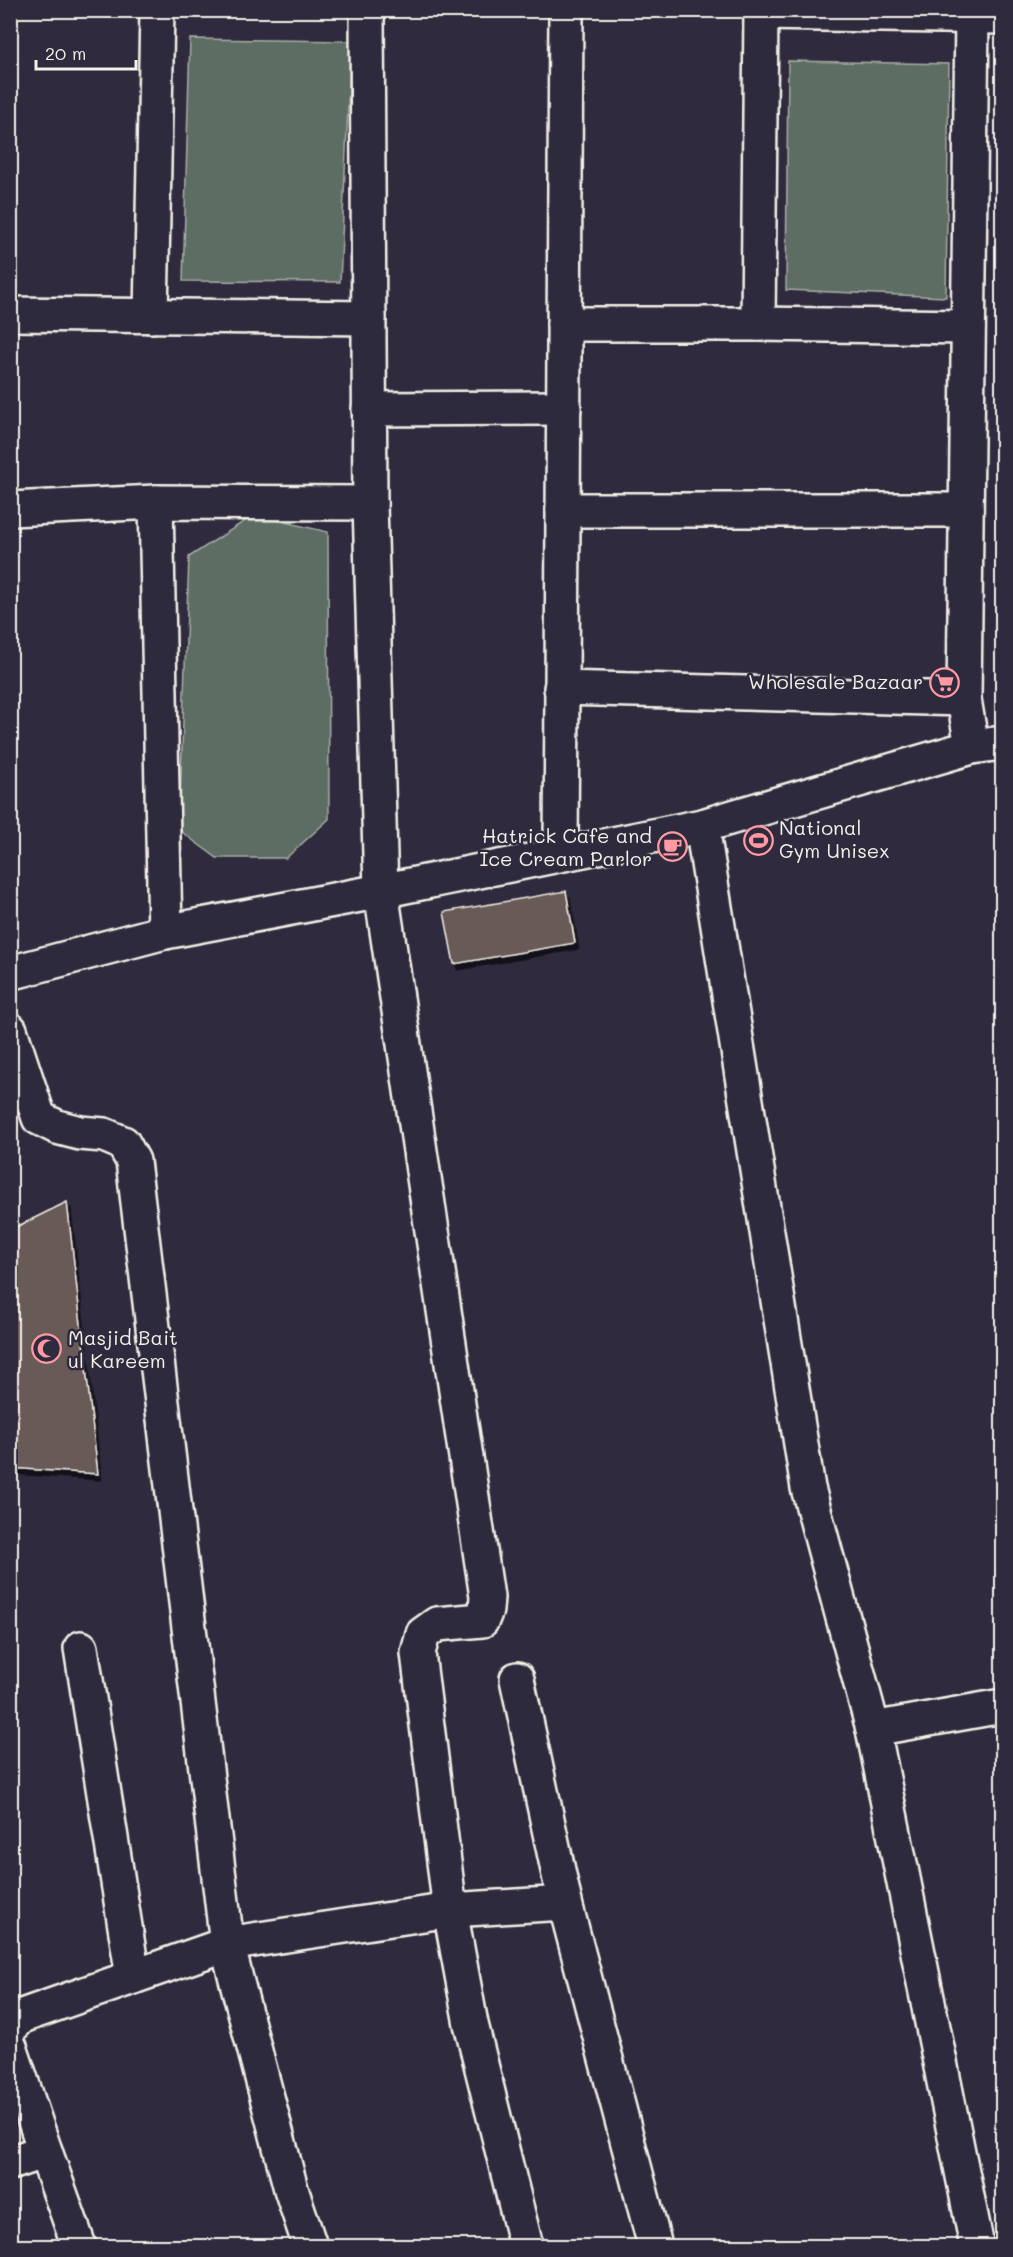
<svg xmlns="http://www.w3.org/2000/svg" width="1013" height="2257" viewBox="0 0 1013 2257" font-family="Mali,sans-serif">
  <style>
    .green { fill: #5d6d64; stroke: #a8afa6; stroke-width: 1.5 }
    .building { fill: #685a57; stroke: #f4f1e8; stroke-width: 1.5; filter: url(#shadow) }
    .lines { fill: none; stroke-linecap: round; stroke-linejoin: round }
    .street-casing { stroke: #f4f1e8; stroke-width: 38 }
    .primary-casing { stroke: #f4f1e8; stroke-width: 38 }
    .street { stroke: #2f2a3d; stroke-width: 33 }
    .primary { stroke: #2f2a3d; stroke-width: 33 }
    .labels { text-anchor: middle; stroke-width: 5; stroke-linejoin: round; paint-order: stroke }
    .poi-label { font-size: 20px; fill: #f4f1e8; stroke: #2f2a3d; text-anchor: end }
  </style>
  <defs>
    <filter id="shadow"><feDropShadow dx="3.5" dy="6" stdDeviation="0" flood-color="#0009"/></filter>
  </defs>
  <rect width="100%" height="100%" fill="#2f2a3d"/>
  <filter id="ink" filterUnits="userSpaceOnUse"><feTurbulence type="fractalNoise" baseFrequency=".0167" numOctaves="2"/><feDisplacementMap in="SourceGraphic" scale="12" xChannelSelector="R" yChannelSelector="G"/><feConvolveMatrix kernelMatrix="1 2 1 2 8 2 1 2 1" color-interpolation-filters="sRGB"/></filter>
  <g filter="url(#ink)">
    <!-- green -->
    <g class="green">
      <path d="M190 39 351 41 340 282 183 281Z"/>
      <path d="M788 61 949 64 946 297 786 290Z"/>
      <path d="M254 515 328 532 329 819 286 858H217L179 830 189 557Z"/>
    </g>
    <!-- building -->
    <g class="building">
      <path d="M566 891 575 943 454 964 444 912Z"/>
      <path d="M67 1202 98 1474 10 1468V1230Z"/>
    </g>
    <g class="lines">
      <defs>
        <g id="street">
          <path d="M367 10 370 503 381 891 487 1597 486 1610 482 1620 437 1624 423 1634 418 1653 450 1910 471 2024 526 2246"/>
          <path d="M761 13 1002 17"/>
          <path d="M10 314 369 318"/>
          <path d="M151 316 157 10"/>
          <path d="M564 324H758L761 10"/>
          <path d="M758 324 968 327"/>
          <path d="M369 409 564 408"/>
          <path d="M156 502 165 932"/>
          <path d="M10 509 156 502 370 503"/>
          <path d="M563 510H966"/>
          <path d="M561 688 964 699"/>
          <path d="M972 747 964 699 972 15"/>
          <path d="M702 826 808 1488 873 1729 977 2246"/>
          <path d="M561 854 566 10"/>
          <path d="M10 1030 39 1118 57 1127 80 1133 104 1135 123 1143 133 1161 227 1944 291 2189 310 2246"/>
          <path d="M81 1648 133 1977"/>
          <path d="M517 1679 565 1903 655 2246"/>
          <path d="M873 1729 1002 1706"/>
          <path d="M10 2028 22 2016 227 1944 450 1910 565 1903"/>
          <path d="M10 2047 45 2151 79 2246"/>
          <path d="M10 2163 45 2151"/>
        </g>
        <path id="primary" d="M10 973 165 932 381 891 702 826 972 747 1002 743"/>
      </defs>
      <!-- street casing -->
      <use href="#street" class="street-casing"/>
      <!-- primary casing -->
      <use href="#primary" class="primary-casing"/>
      <!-- street -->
      <use href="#street" class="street"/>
      <!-- primary -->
      <use href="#primary" class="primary"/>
    </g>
  </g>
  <!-- icons -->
  <defs>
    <symbol id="supermarket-ring" viewBox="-11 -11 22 22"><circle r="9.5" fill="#2f2a3d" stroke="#ff9aa2" stroke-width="1.5"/><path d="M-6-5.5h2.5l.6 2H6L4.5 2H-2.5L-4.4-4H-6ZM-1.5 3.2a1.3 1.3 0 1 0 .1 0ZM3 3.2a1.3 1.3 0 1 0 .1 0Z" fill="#ff9aa2"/></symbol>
    <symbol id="stadium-ring" viewBox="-11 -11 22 22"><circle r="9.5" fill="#2f2a3d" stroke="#ff9aa2" stroke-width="1.5"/><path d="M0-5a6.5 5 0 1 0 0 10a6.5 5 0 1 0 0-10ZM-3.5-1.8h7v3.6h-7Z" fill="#ff9aa2"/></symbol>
    <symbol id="cafe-ring" viewBox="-11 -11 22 22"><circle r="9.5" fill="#2f2a3d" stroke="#ff9aa2" stroke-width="1.5"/><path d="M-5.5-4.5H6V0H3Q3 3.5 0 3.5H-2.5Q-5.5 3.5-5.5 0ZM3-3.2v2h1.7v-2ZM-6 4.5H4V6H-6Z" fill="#ff9aa2"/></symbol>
    <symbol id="mosque-ring" viewBox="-11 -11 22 22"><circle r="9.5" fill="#2f2a3d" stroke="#ff9aa2" stroke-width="1.5"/><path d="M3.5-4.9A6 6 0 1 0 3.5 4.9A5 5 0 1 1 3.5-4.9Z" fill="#ff9aa2"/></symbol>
  </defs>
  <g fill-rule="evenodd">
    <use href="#supermarket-ring" x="928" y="666" width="33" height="33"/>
    <use href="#stadium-ring" x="742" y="824" width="33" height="33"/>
    <use href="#cafe-ring" x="656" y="830" width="33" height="33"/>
    <use href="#mosque-ring" x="30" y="1332" width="33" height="33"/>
  </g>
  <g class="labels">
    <!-- poi labels -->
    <g class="poi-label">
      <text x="923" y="689">Wholesale Bazaar</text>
      <text x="779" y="835" text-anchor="start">National<tspan x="779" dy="23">Gym Unisex</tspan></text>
      <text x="652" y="843">Hatrick Cafe and<tspan x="652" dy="23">Ice Cream Parlor</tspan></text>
      <text x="68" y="1345" text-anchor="start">Masjid Bait<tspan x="68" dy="23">ul Kareem</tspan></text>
    </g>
  </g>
  <!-- margin -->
  <rect width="1013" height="2257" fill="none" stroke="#2f2a3d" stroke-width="36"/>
  <rect x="18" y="18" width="977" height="2221" fill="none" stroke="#f4f1e8" stroke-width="2" filter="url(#ink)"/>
  <!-- scale -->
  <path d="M36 60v9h100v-9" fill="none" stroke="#f4f1e8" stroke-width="3"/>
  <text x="45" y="60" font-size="18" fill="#f4f1e8" stroke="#2f2a3d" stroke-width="4.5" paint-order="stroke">20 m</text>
</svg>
